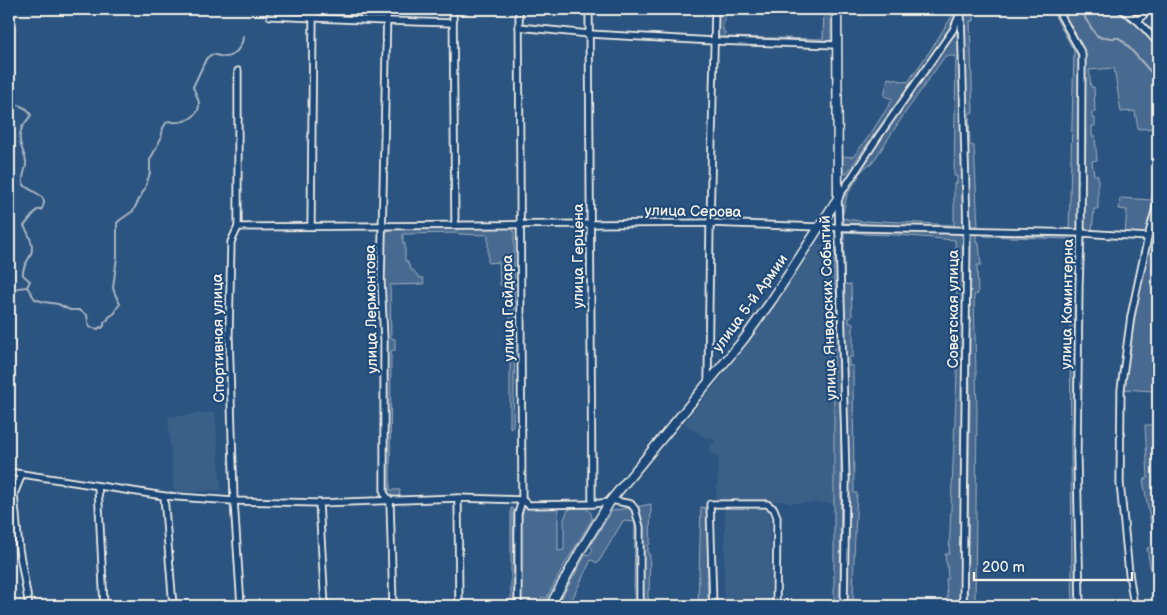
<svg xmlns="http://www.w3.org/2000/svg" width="1167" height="615" viewBox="0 0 1167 615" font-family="'Balsamiq Sans',sans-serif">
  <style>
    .built { fill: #3b6088 }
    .green { fill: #496b90; stroke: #9eaebc; fill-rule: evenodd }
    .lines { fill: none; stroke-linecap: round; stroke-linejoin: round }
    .stream { stroke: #a7b4c0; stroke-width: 2 }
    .minor-casing { stroke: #f4f1e8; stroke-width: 9 }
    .tertiary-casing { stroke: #f4f1e8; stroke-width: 11 }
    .minor { stroke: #1f4a7a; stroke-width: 5.5 }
    .tertiary { stroke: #1f4a7a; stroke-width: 8 }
    .labels { text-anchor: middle; stroke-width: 4.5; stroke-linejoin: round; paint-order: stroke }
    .street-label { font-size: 15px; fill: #f4f1e8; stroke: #1f4a7a }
  </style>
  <rect width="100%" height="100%" fill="#2c5481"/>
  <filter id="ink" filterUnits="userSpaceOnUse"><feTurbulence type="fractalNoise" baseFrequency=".02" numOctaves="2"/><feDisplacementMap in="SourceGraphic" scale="10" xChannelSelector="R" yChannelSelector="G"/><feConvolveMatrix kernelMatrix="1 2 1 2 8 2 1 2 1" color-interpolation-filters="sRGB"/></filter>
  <g filter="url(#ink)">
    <!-- built -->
    <g class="built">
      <path d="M817 243 834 248V503H787L786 501H716L719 459 708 450 715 441 709 436 707 439 684 423 720 379 785 293 784 291Z"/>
      <path d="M215 412 221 490 174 493 168 417Z"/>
      <path d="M725 507 766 508 770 512 771 606H724Z"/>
    </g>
    <!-- green -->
    <g class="green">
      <path d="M314 9H382V18L379 19 317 15 314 12Z"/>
      <path d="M716 9H722V13H725V22H723V31L725 32V37L823 39 824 9H831V40L829 42 716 40Z"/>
      <path d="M954 9H958C947 42 920 72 899 100 881 124 864 149 847 173L843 175 842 156 853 157 869 136 893 99 884 96 888 78 908 82 931 49 954 13Z"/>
      <path d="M966 9H977V14L974 15V21H970L973 113H969L970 145 974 146 978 226H968L964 19Z"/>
      <path d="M1051 9H1053L1077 49 1081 80 1079 227 1076 231 1069 232 1074 51Z"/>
      <path d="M1060 9H1118L1133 22 1158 47V134L1155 128 1138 129 1135 111 1121 112 1114 68 1089 70 1091 87H1094L1095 112H1092V118H1095V126H1092V136H1095L1097 160 1092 161 1094 175H1098V209H1094L1092 232 1083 231 1086 137 1084 56 1081 48Z"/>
      <path d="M953 35H959L963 227 902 226 840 223 839 204 842 196 893 119 933 66ZM945 56H956L954 176H957V183H954V225L882 221V222L865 221 864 222 842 218 847 195 859 176 858 175 869 164 871 165 903 116Z"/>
      <path d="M1157 172H1158V189L1145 235 1125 233 1127 210 1119 209 1120 198 1151 200Z"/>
      <path d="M1158 210 1157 403 1158 569 1151 571 1147 548 1155 546 1143 480 1148 478 1145 425H1153V391L1123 389C1131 329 1141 268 1158 210Z"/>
      <path d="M454 228H509L513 230 514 232 515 349 513 426 510 428V293L504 286 500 285 499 262 488 263V235L459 234 458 233 403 234V243L405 244V261H407L411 270H413L420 278H423L424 284 390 285 391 338 395 339V350L391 351 390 490H400L399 497H395L388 493 386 488 387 334 383 255 385 235 387 231 394 229Z"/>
      <path d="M842 230 957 233 961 235 963 239 964 378 960 606H948L946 579H948L947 564 946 563 945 554H949L957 374V302L955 240 897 235 864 234 863 233 844 232V284L851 285 852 317 849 318V323H853V357H849V366H853L854 493H857L854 557 853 606H846L841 231Z"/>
      <path d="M970 232 1072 235 1076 240 1077 244 1074 451 1077 606H1073L1072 578 1070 323 1071 239 984 236V234H976V243H979L981 265H977L978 294 974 295 977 411 975 606H967L970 398 968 241Z"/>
      <path d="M834 248 837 249 836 292 841 430 840 606H834Z"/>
      <path d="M651 504 650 544 648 545V554L650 555 649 590H648V599H649V606H644L641 524 637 507Z"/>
      <path d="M701 507 707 508 708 606H698Z"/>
      <path d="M511 508H513L514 593H521L520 508H558V551L564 550V519L568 510C578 505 592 506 592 519L565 564 546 599 542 597 538 605 539 606H511Z"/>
      <path d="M627 508 632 510 638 523V606H634L635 522 623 521 598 563 591 560 569 606H557L586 554 589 555 593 549 590 546 612 511Z"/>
    </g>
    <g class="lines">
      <!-- stream -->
      <g class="stream">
        <path d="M1081 9 1085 14V18L1096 35 1102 38 1106 37 1110 38H1119L1125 43 1158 80"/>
        <path d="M9 96 16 104 27 109 31 115C26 123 21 125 20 135 18 144 25 153 26 162 27 169 20 178 24 185 30 192 52 195 41 210H37L24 226C29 234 35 247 30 256 27 263 22 267 23 275L30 281 27 287 35 299 44 302 58 304 70 310H79L87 315 89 327 98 329 100 327 102 328 104 326V322L107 321 109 317 115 313 116 309 120 304 115 294 113 288 117 257V223L120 220 133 211 145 188 150 173V160L161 138 163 128 166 123 169 121C181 125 200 118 199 103 198 98 195 92 193 87L206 59C214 50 216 57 225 57 235 57 243 45 243 36"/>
        <path d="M9 299 18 288 27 287"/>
      </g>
      <defs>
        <g id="minor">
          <path d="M387 9 381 282 384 339V493L390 501 393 606"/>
          <path d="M453 9 455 225"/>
          <path d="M589 9 592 504"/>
          <path d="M1057 9 1082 54 1081 233 1079 285 1077 457 1080 606"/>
          <path d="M1121 9 1138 21 1158 43"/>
          <path d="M961 14 967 230 963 606"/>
          <path d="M270 16 386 21 453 23"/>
          <path d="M1138 21 1149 9"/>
          <path d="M519 27 589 34 714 41 837 45"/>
          <path d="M238 71V227L231 242 229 335 234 501 241 606"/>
          <path d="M311 226 313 18 312 9"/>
          <path d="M238 227 710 223 819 227 1081 233 1148 237"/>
          <path d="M708 382 710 223 715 9"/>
          <path d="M9 472 164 496 234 501 319 503 458 498 522 500 529 505 592 504 610 502"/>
          <path d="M22 474 14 494 19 549 29 606"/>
          <path d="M98 486 104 606"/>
          <path d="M164 496 173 606"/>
          <path d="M458 498 459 606"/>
          <path d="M611 500 631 504 635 509 640 527V606"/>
          <path d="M319 503 325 606"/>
          <path d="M518 606V514L522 500 519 9"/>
          <path d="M713 606 710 504H767L774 509 777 517 776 606"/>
          <path d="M844 606 846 479 838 198 880 134 953 30 962 9"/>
          <path d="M1134 606 1129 573 1120 483 1121 389 1131 316 1148 237 1158 200"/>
        </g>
        <path id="tertiary" d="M550 606 581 550 611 500 744 339 772 300 838 198 837 9"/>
      </defs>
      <!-- minor casing -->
      <use href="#minor" class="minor-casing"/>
      <!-- tertiary casing -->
      <use href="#tertiary" class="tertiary-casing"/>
      <!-- minor -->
      <use href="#minor" class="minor"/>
      <!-- tertiary -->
      <use href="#tertiary" class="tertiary"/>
    </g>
  </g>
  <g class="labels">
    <!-- street labels -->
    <g class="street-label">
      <text transform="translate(693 211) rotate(1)" y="5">улица Серова</text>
      <text transform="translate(578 256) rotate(-90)" y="5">улица Герцена</text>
      <text transform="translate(750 303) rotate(-54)" y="5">улица 5-й Армии</text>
      <text transform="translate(1067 304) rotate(-89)" y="5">улица Коминтерна</text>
      <text transform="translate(508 308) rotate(-91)" y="5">улица Гайдара</text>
      <text transform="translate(828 308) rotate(-92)" y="5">улица Январских Событий</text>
      <text transform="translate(371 309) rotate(-91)" y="5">улица Лермонтова</text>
      <text transform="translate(953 309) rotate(-90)" y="5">Советская улица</text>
      <text transform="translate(218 338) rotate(-91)" y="5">Спортивная улица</text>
    </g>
  </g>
  <!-- margin -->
  <rect width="1167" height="615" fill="none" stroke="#1f4a7a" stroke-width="30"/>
  <rect x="15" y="15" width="1137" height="585" fill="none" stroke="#f4f1e8" stroke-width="2" filter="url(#ink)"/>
  <!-- scale -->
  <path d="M974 572v8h158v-8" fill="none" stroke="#f4f1e8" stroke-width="2.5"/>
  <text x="982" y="572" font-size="15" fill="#f4f1e8" stroke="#1f4a7a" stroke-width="4" paint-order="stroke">200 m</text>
</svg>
